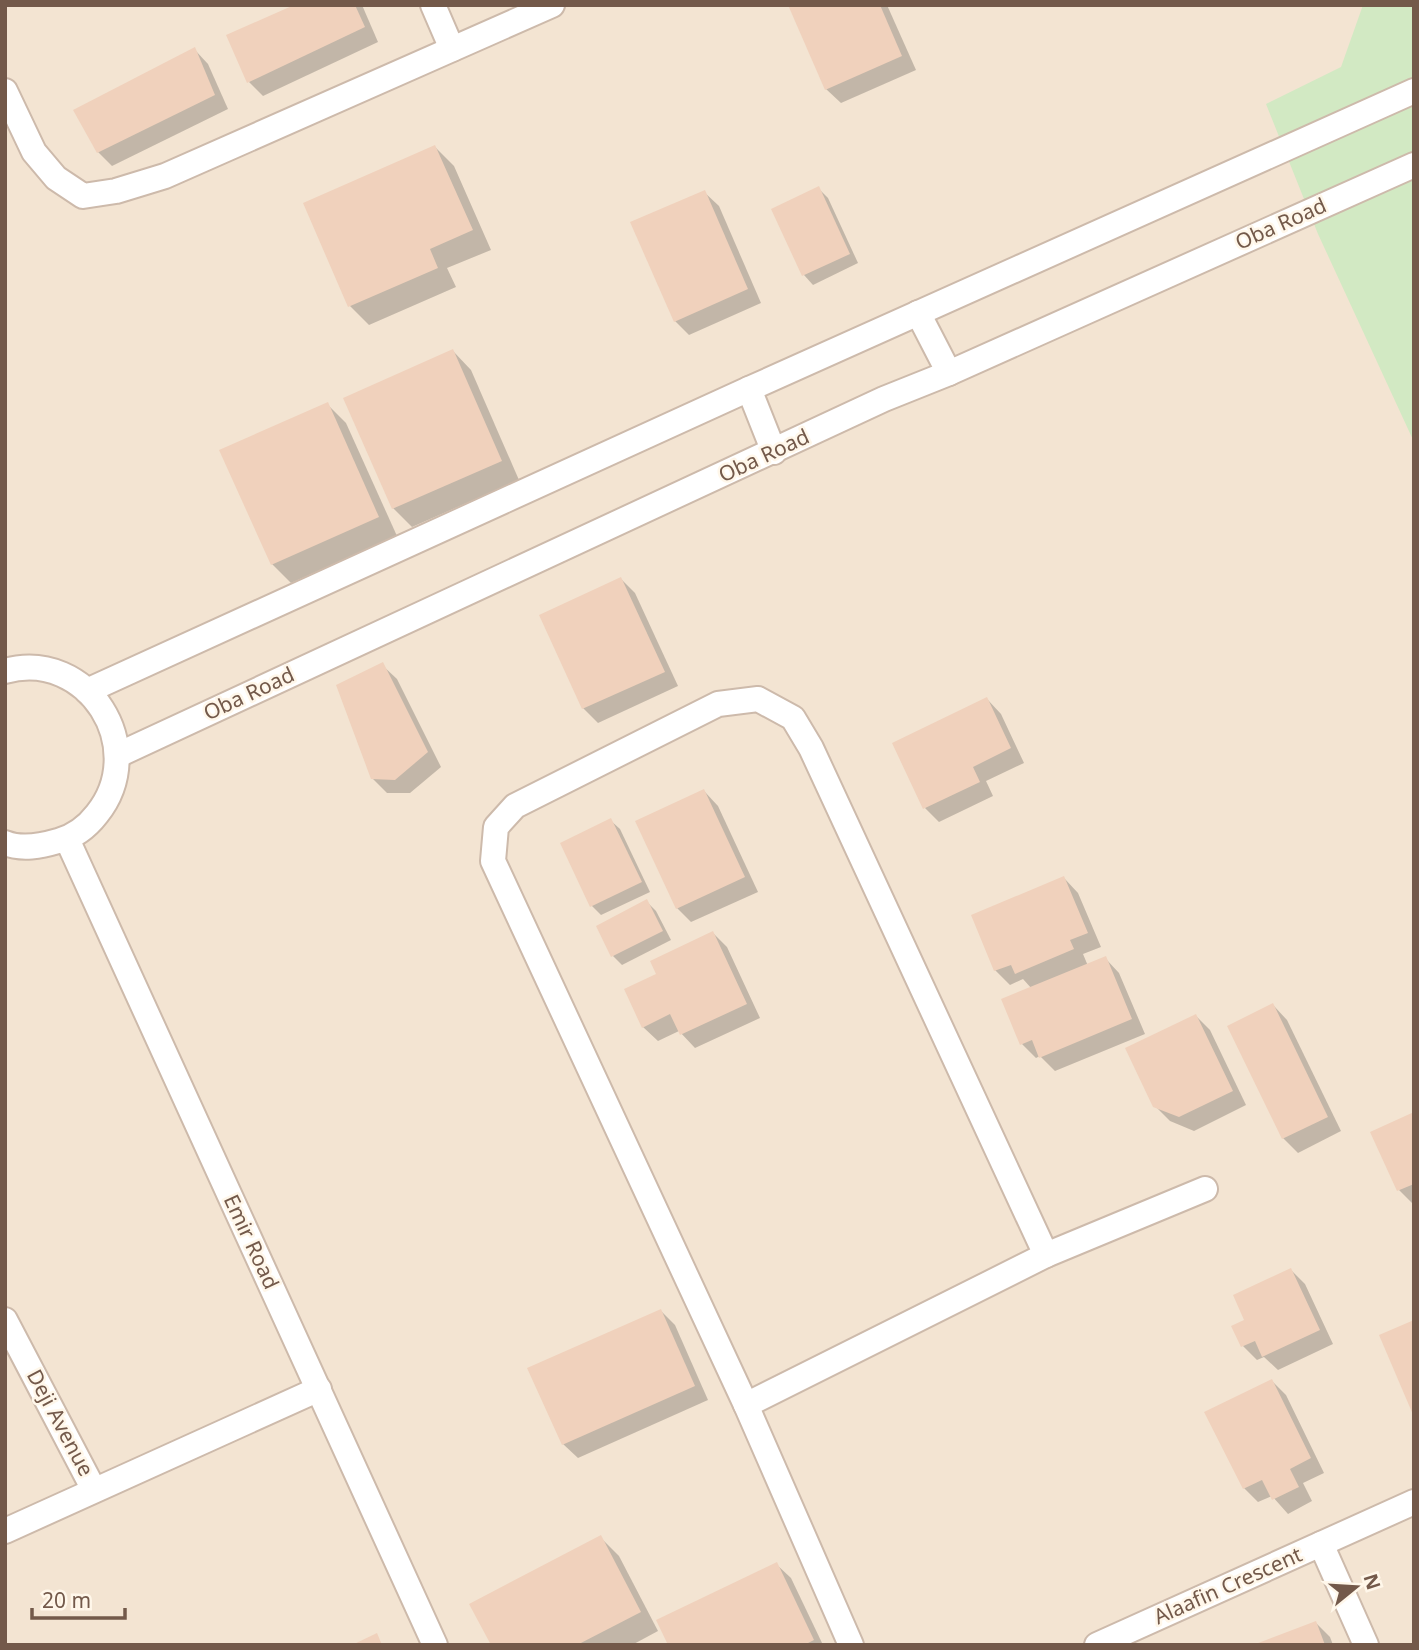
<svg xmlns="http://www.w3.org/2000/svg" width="1419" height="1650" viewBox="0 0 1419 1650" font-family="'Noto Sans',sans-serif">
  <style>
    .residential { fill: #f3e4d2 }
    .green { fill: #d2e9c3 }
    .shadow { fill: #0003 }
    .building { fill: #f0d1bc }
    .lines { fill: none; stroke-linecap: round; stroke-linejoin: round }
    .minor-casing { stroke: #cdbaab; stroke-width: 28 }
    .minor { stroke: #fff; stroke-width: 24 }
    .labels { text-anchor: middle; stroke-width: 5; stroke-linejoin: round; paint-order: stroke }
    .street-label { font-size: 21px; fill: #73594a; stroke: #fff7ea }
  </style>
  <rect width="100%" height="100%" fill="#fcf2e4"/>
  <!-- residential -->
  <rect class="residential" x="5" y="5" width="1409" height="1640"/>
  <!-- green -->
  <path class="green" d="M1363 5H1414V442L1318 234 1266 104 1341 67Z"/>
  <!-- shadow -->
  <g class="shadow">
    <path d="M299 5H362L378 42 263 96 249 82Z"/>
    <path d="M790 5H887L916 70 841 103 826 89Z"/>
    <path d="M194 49 208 64 228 109 112 166 98 152Z"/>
    <path d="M435 147 454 166 491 250 447 268 456 287 369 325 350 306 305 204Z"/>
    <path d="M818 188 828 198 858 263 813 285 804 275 774 209Z"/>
    <path d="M704 192 719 206 761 303 689 335 675 321Z"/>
    <path d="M453 351 471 370 519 480 412 527 393 508Z"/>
    <path d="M327 404 346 423 397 536 291 583 272 564Z"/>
    <path d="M621 579 635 593 678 686 598 723 583 708Z"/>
    <path d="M382 665 397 679 441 767 410 793H387L372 778Z"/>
    <path d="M987 699 1001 714 1024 763 986 781 993 796 939 822 925 808Z"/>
    <path d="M704 791 718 806 758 892 691 922 677 908Z"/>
    <path d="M610 820 620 829 650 892 601 915 592 906 562 843Z"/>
    <path d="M1064 878 1078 893 1101 947 1083 954 1088 966 1105 958 1119 973 1145 1034 1055 1071 1040 1056 1036 1058 1022 1044 1032 989 1023 979 1010 985 995 970Z"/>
    <path d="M647 902 656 911 671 940 622 965 613 956Z"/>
    <path d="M713 933 727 947 760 1018 695 1048 679 1031 658 1041 643 1027 658 975Z"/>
    <path d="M1273 1005 1287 1020 1341 1131 1298 1153 1283 1138Z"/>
    <path d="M1196 1016 1210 1030 1246 1105 1194 1131 1170 1121 1155 1106Z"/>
    <path d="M1414 1114V1204H1413L1399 1190Z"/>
    <path d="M1291 1270 1305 1284 1333 1344 1278 1370 1264 1357 1257 1360 1243 1346 1246 1321Z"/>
    <path d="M661 1311 675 1325 708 1400 578 1458 563 1444Z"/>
    <path d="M1272 1381 1286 1395 1324 1473 1303 1483 1312 1501 1288 1514 1272 1496 1258 1502 1244 1488Z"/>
    <path d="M600 1537 619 1556 658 1631 632 1645H493Z"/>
    <path d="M776 1564 791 1578 823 1645H670Z"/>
    <path d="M1316 1623 1330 1637 1333 1645H1257Z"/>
  </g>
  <!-- building -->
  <g class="building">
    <path d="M294 5H355L365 27 247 83 226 35Z"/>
    <path d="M788 5H880L902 56 825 90Z"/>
    <path d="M195 47 215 95 97 153 73 110Z"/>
    <path d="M435 145 473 230 430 249 438 268 348 307 303 203Z"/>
    <path d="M819 186 850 254 802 276 771 209Z"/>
    <path d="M705 190 748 289 674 322 630 222Z"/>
    <path d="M453 349 502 461 392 509 343 398Z"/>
    <path d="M328 402 379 517 271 565 219 450Z"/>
    <path d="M621 577 665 672 582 709 539 615Z"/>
    <path d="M383 662 428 752 395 780 371 779 336 685Z"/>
    <path d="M987 697 1011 748 973 767 980 782 923 809 892 743Z"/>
    <path d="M704 789 745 877 676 909 635 821Z"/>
    <path d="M611 818 642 882 590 907 560 843Z"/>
    <path d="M1064 876 1088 933 1070 940 1074 949 1015 974 1011 965 994 971 971 915Z"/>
    <path d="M647 899 663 931 611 957 596 926Z"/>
    <path d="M713 931 747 1004 680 1035 670 1014 642 1028 624 989 656 974 650 961Z"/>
    <path d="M1106 956 1132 1019 1039 1058 1032 1040 1020 1045 1001 999Z"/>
    <path d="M1273 1003 1328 1117 1282 1139 1227 1026Z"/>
    <path d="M1196 1014 1233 1091 1179 1117 1153 1107 1125 1048Z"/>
    <path d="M1414 1112V1184L1397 1191 1370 1132Z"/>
    <path d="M1291 1268 1320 1330 1262 1357 1255 1341 1241 1347 1231 1326 1244 1320 1233 1295Z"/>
    <path d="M661 1309 695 1386 562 1445 527 1368Z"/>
    <path d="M1414 1320V1417L1379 1335Z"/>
    <path d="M1272 1379 1311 1458 1290 1469 1299 1487 1272 1500 1262 1480 1243 1489 1204 1412Z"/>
    <path d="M601 1535 641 1612 577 1645H491L469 1604Z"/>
    <path d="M777 1562 814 1640 804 1645H668L656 1620Z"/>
    <path d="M1316 1621 1325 1645H1253Z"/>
    <path d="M377 1633 382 1645H352Z"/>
  </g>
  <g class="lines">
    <defs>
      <g id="minor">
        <path d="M433 5 452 49"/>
        <path d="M5 91 34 152 56 178 83 196 116 191 165 176 552 5"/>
        <path d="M918 313 949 373"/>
        <path d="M749 389 774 452"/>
        <path d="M5 671C88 648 150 748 97 814 87 827 73 837 58 841 41 846 22 850 5 843"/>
        <path d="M87 691 749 389 1414 91"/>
        <path d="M118 755 884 399 949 373 1414 165"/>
        <path d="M67 839 435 1645"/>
        <path d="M5 1320 94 1490"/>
        <path d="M746 1405 1046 1255 1205 1189"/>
        <path d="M5 1531 319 1389"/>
        <path d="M1321 1544 1366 1645"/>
        <path d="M851 1645 746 1405 493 861 496 827 515 806 718 704 758 699 793 718 811 748 1046 1255"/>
        <path d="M1097 1645 1414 1502"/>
      </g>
    </defs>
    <!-- minor casing -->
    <use href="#minor" class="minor-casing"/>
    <!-- minor -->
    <use href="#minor" class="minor"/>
  </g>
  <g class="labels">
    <!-- street labels -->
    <g class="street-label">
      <text transform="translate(1281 224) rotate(-24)" y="7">Oba Road</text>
      <text transform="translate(764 456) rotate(-25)" y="7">Oba Road</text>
      <text transform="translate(249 694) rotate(-25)" y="7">Oba Road</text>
      <text transform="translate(251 1242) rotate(65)" y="7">Emir Road</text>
      <text transform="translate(60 1423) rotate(62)" y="7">Deji Avenue</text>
      <text transform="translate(1228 1586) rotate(-24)" y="7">Alaafin Crescent</text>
    </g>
  </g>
  <!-- border -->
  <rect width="1419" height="1650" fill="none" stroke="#73594a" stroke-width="14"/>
  <!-- north arrow -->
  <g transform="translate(1356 1587) rotate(72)" stroke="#fff7ea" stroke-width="5" paint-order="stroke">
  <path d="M0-5L12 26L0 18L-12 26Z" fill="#73594a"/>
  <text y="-10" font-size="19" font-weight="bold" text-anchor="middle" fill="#73594a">N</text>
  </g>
  <!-- scale -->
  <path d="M32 1608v10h93v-10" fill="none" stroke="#73594a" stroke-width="3.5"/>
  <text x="42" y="1608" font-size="21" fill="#73594a" stroke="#fff7ea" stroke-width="5" paint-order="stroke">20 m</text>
</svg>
